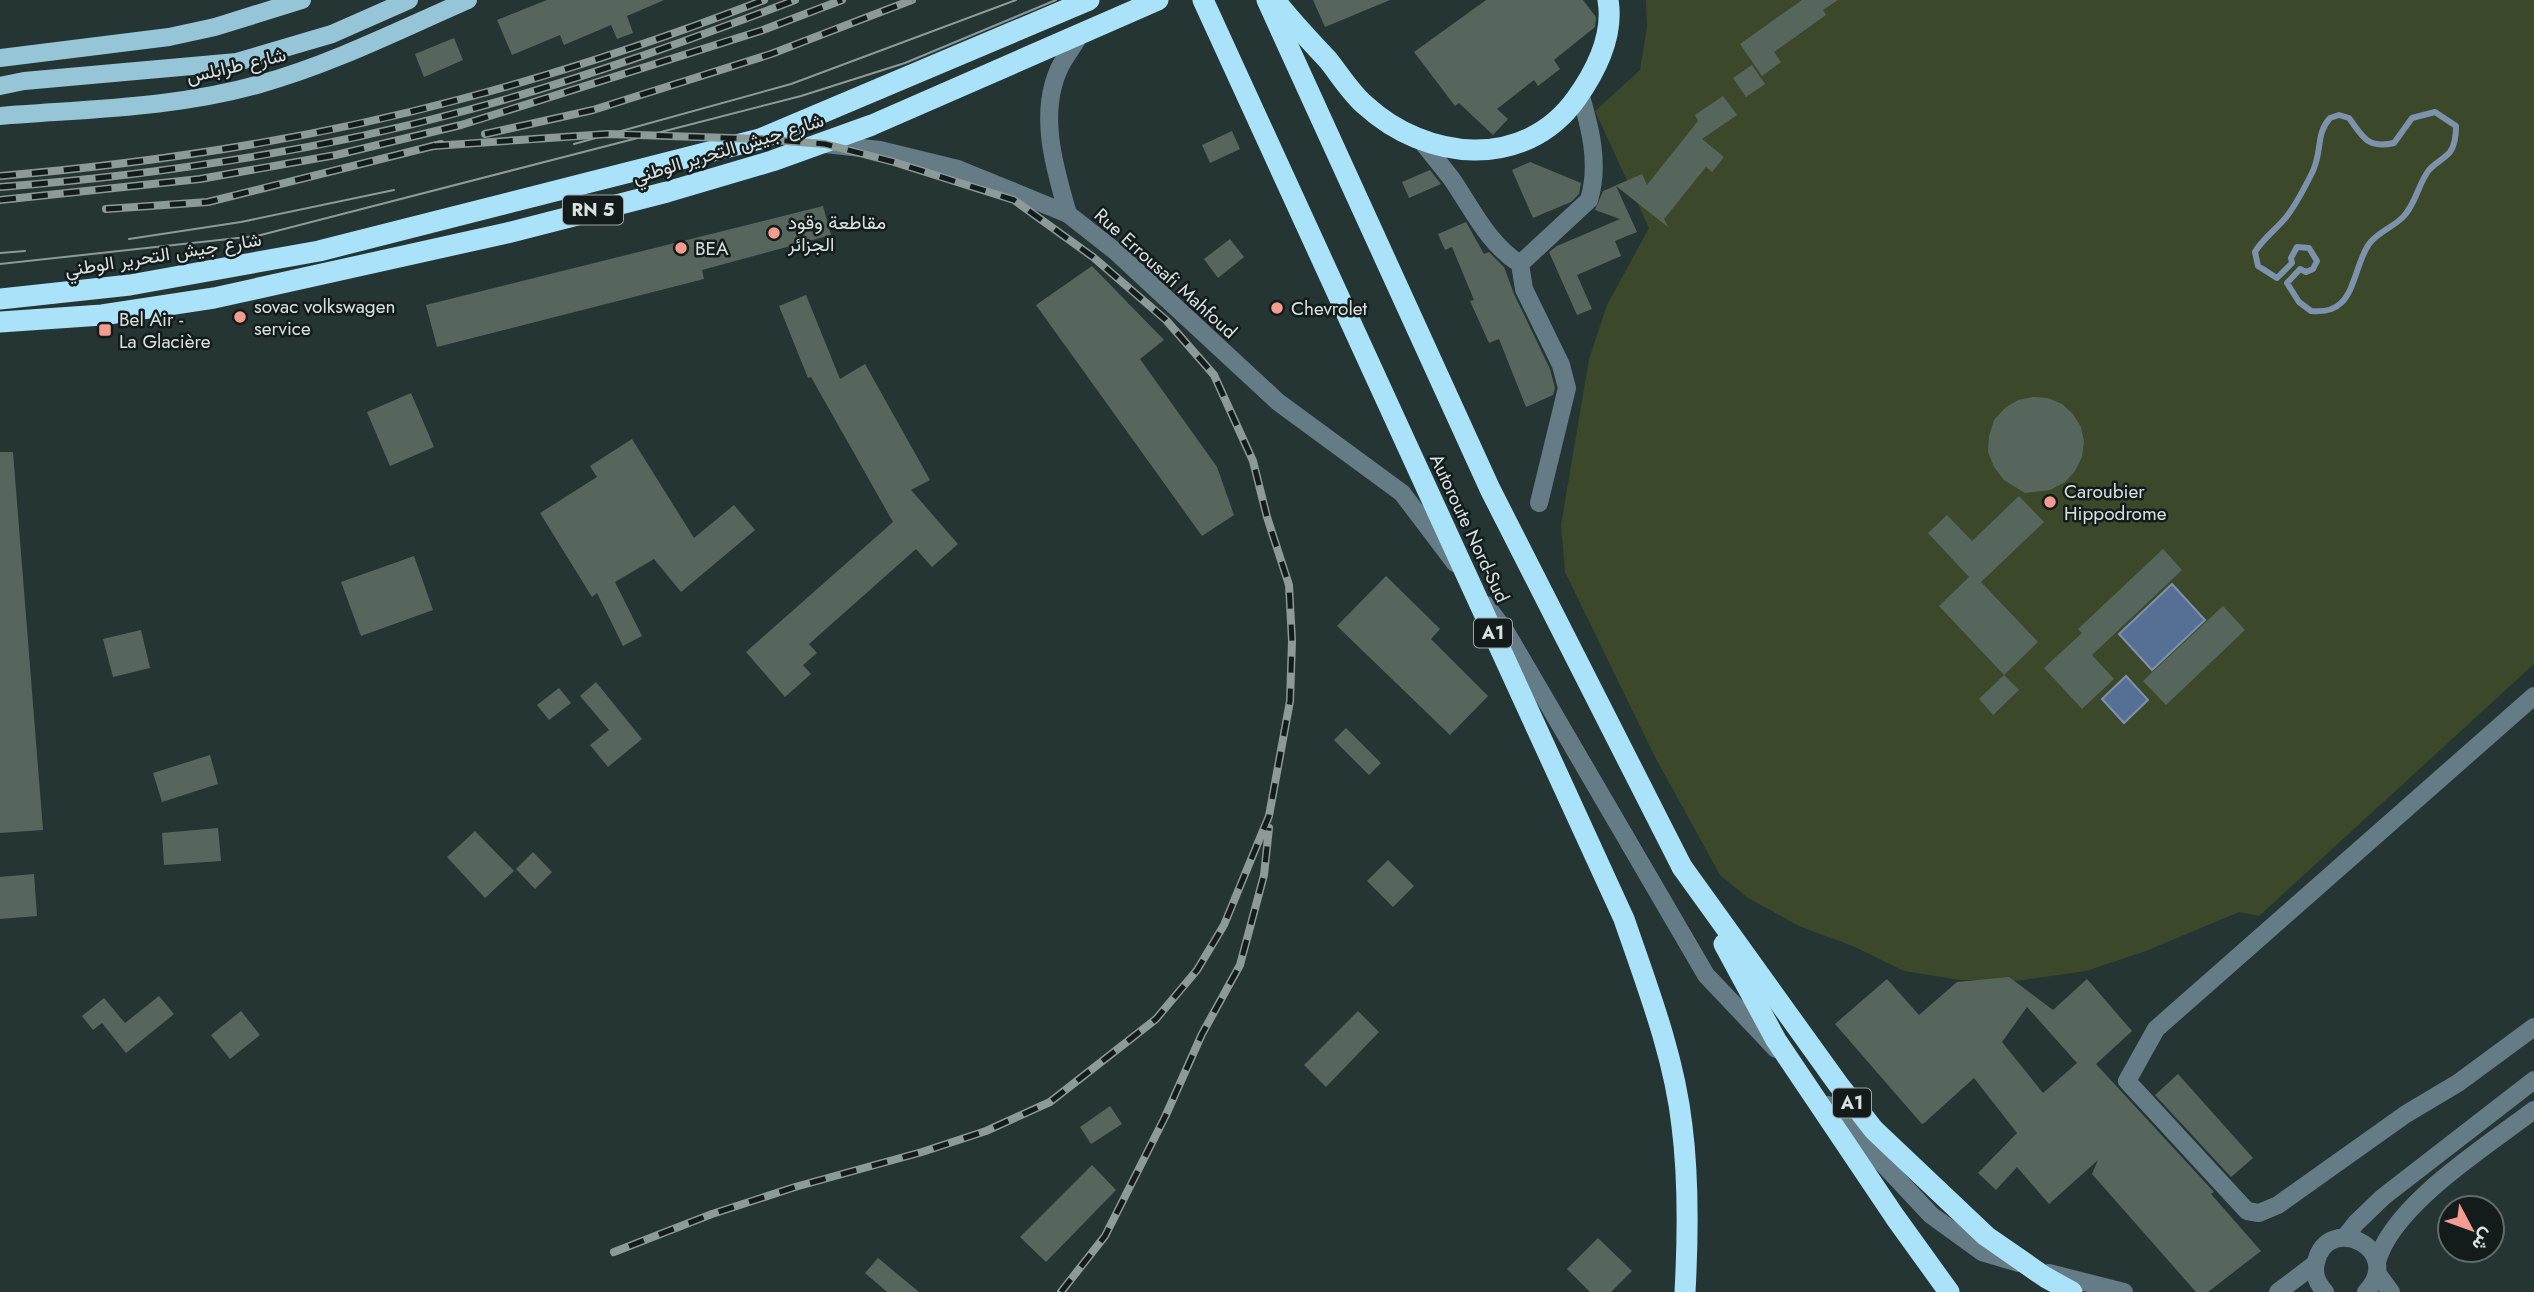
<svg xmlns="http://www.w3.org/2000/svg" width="2534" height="1292" viewBox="0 0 2534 1292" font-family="Jost,Vazirmatn,sans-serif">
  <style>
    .green { fill: #3c482a }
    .water { fill: #566f95; stroke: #7d92ac; stroke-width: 2 }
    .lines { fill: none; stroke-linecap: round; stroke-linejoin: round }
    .stream { stroke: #7d92ac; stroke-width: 6 }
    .building { fill: #57665d; fill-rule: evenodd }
    .minor { stroke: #657b85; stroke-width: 18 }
    .major { stroke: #96c5d8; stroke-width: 18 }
    .highway { stroke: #a9e2f9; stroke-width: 21 }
    .tram { stroke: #8c9a99; stroke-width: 2 }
    .rail-casing { stroke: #8c9a99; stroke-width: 8 }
    .rail { stroke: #131b1b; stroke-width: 5; stroke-dasharray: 16; stroke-linecap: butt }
    .highway-bridge { stroke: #a9e2f9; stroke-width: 21 }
    .poi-dot { fill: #f59c91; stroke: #131b1b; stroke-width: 2.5 }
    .labels { text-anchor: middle; stroke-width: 5; stroke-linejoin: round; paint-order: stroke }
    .shield { fill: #131b1b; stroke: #9ca6a6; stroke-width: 2 }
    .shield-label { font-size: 18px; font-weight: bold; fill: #d7e2e1 }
    .street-label { font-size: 19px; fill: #d7e2e1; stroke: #131b1b }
    .poi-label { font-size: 19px; fill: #d7e2e1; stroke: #131b1b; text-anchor: start }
  </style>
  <rect width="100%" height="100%" fill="#243534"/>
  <!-- green -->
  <path class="green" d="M1646 0H2534V664L2259 916 2239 912 2146 951 2086 971 2016 981 1960 980 1904 971 1855 947 1799 926 1748 898 1720 875 1655 757 1565 572 1561 525 1589 359 1607 305 1649 228 1595 111 1640 70 1647 26Z"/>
  <!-- water -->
  <g class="water">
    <path d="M2172 584 2205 620 2152 670 2119 634Z"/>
    <path d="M2126 676 2148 700 2124 723 2102 699Z"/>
  </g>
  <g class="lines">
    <!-- stream -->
    <path class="stream" d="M2435 112 2456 126C2456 135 2455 145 2450 152 2444 159 2435 163 2429 170 2418 184 2416 204 2403 217 2392 228 2378 232 2369 244 2357 261 2355 290 2341 303 2333 311 2322 312 2311 311L2299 302 2287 283 2300 269 2306 272 2313 269 2317 261 2309 248 2297 247 2291 258 2292 263 2277 278 2258 266 2255 252C2263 238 2277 229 2287 216 2297 203 2305 187 2312 173 2323 151 2315 135 2330 118L2339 115 2349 118C2363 137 2367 149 2394 143L2412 118Z"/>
  </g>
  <!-- building -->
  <g class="building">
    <path d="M547 0H664L627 16 633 33 617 39 611 25 564 45 560 35 512 55 497 20Z"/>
    <path d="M1313 0H1390L1325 27Z"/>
    <path d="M1486 0H1583L1596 17 1595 27 1554 60 1560 69 1538 86 1534 80 1497 109 1508 119 1493 135 1459 103 1455 106 1414 52Z"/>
    <path d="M1802 0H1838L1823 10 1826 15 1774 52 1781 62 1762 76 1740 44Z"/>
    <path d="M454 38 463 60 424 77 415 54Z"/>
    <path d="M1752 65 1765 84 1746 97 1733 78Z"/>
    <path d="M1723 96 1737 115 1702 139 1724 157 1712 172 1706 167 1664 219 1668 227 1616 186 1637 232 1615 241 1621 256 1577 275 1592 309 1577 315 1549 252 1557 246 1620 219 1595 210 1603 191 1642 174 1647 185 1698 121 1695 115Z"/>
    <path d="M1232 131 1240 149 1210 163 1202 145Z"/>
    <path d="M1530 162 1581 183 1579 194 1571 202 1533 218 1512 170Z"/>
    <path d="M1430 170 1441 184 1409 198 1402 182Z"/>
    <path d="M823 206 831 235 702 270 704 279 437 347 426 305Z"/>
    <path d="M1466 222 1484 254 1489 252 1504 267 1514 294 1550 369 1555 388 1553 395 1526 407 1499 339 1489 343 1470 301 1474 300 1452 247 1445 250 1438 234Z"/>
    <path d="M1230 239 1244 257 1218 278 1204 259Z"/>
    <path d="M1092 266 1164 340 1140 359 1217 467 1234 515 1202 536 1036 305Z"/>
    <path d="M806 295 840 379 865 364 930 480 911 490 958 544 932 567 916 549 809 644 817 653 803 665 811 674 785 697 746 652 893 522 811 377 808 378 779 306Z"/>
    <path d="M411 393 434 447 390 466 367 412Z"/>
    <path d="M2033 397 2048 398 2062 404 2073 414 2081 427 2084 442 2082 457 2075 471 2065 482 2050 490 2025 493 2004 480 1994 467 1988 452 1989 436 1994 420 2005 408 2018 400Z"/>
    <path d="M632 439 694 538 734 505 755 530 681 592 654 559 615 582 642 636 623 646 597 593 592 597 540 513 597 477 590 466Z"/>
    <path d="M0 452H13L43 830 0 833Z"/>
    <path d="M2019 496 2044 522 1981 582 2038 642 2004 675 1939 606 1969 577 1928 533 1947 515 1972 541Z"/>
    <path d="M2163 549 2182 570 2092 655 2114 679 2082 709 2044 668 2082 633 2078 629Z"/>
    <path d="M414 556 433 610 361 636 341 582Z"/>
    <path d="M1386 576 1440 629 1431 639 1488 696 1450 735 1337 626Z"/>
    <path d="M2223 606 2245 630 2166 705 2143 681Z"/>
    <path d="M141 630 150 668 113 677 103 639Z"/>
    <path d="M2004 675 2019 690 1993 715 1979 699Z"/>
    <path d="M596 682 642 739 608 767 590 745 609 730 580 696Z"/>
    <path d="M559 688 571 703 549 720 537 705Z"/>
    <path d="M1346 728 1381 763 1369 775 1334 740Z"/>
    <path d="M210 755 218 784 162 802 153 773Z"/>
    <path d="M218 828 221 861 164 865 162 833Z"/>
    <path d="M475 831 514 871 485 898 447 857Z"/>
    <path d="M533 852 552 872 535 889 516 869Z"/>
    <path d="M1388 860 1414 886 1393 907 1367 881Z"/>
    <path d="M34 874 37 916 0 919V877Z"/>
    <path d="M2009 977 2053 1010 2087 979 2132 1031 2096 1064 2214 1192 2211 1194 2261 1251 2208 1292H2196L2092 1174 2098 1160 2049 1204 2017 1167 1996 1190 1978 1173 2017 1133 1974 1078 1923 1124 1921 1123 1835 1024 1887 979 1919 1015 1957 982ZM2027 1007 2077 1063 2043 1093 2002 1042Z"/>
    <path d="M159 996 174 1014 126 1053 102 1023 93 1030 82 1016 104 998 125 1023Z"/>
    <path d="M241 1011 260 1035 230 1059 211 1035Z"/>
    <path d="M1358 1011 1379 1032 1326 1087 1304 1065Z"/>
    <path d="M2178 1074 2253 1158 2231 1177 2155 1095Z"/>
    <path d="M1110 1106 1122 1124 1091 1144 1080 1127Z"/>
    <path d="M1092 1165 1116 1190 1046 1262 1020 1237Z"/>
    <path d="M1598 1238 1632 1271 1611 1292H1590L1567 1269Z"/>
    <path d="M878 1258 919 1292H887L865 1273Z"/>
  </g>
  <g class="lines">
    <!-- minor -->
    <g class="minor">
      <path d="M1420 139C1430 152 1441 165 1451 178 1472 208 1487 243 1520 264L1524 289 1561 365 1567 388 1539 503"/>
      <path d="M825 144 880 150 958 169 1068 214 1115 251 1278 402 1402 493 1455 563"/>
      <path d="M1068 214C1055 169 1038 115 1059 69 1064 58 1073 47 1079 36"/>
      <path d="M1520 264 1589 200C1600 164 1590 127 1580 93"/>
      <path d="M1486 605 1506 632 1706 975 1776 1049"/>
      <path d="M2534 696 2156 1029 2127 1081 2247 1211 2259 1213 2278 1205 2406 1114 2458 1083 2534 1027"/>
      <path d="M1828 1105 1931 1215 1982 1252 2019 1263"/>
      <path d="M2345 1237 2356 1223 2383 1197 2534 1080"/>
      <path d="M2377 1262C2392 1205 2487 1146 2534 1110"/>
      <path d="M2049 1273 2124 1292"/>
      <path d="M2377 1273 2391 1292"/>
      <path d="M2278 1292 2315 1264"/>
      <path d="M2325 1292C2317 1283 2313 1274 2316 1262 2328 1211 2406 1250 2366 1292"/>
    </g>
    <!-- major -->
    <g class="major">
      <path d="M0 58 169 37 215 27 302 0"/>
      <path d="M0 86 24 81 237 62 332 34 409 0"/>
      <path d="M0 116C86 109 176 108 260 84 332 64 399 30 468 0"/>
    </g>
    <!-- highway -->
    <g class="highway">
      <path d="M1267 0 1490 489 1682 867"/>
      <path d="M1278 4C1294 24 1311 42 1328 60 1340 75 1351 93 1365 105 1426 161 1524 171 1576 99 1596 71 1614 35 1608 0"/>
      <path d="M0 299 130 285 319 251 760 139 1089 0"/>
      <path d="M0 322 102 315 214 298 507 233 667 192 772 161 872 125 1158 0"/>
    </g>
    <!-- tram -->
    <g class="tram">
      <path d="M574 144 791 84 1016 0"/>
      <path d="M129 239 241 222 394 190"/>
      <path d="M0 253 25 251"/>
      <path d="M0 264 257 236 801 96 905 63 1056 0"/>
    </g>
    <defs>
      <g id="rail">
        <path d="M485 134 593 110 771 54 912 0"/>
        <path d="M433 146 608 134 760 139 825 144 894 162 1014 200 1093 257 1166 320 1214 375 1253 461 1267 517 1289 585 1292 641 1290 701 1269 816 1224 925 1197 970 1156 1019 1050 1102 986 1131 922 1152 795 1187 712 1214 614 1252"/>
        <path d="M0 176C155 163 311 139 461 99 564 72 665 38 764 0"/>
        <path d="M0 187C156 175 313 152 464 111 576 81 687 41 795 0"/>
        <path d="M0 200 200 179 336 155 461 125 763 30 842 0"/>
        <path d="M106 209 208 202 441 144"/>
        <path d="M1061 1292 1105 1236 1165 1117 1202 1034 1240 965 1264 875 1269 828"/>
      </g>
    </defs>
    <!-- rail casing -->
    <use href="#rail" class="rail-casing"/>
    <!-- rail -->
    <use href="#rail" class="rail"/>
    <!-- highway-bridge -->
    <g class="highway-bridge">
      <path d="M1203 0 1624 919C1647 986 1674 1055 1682 1126 1689 1181 1688 1237 1685 1292"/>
      <path d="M1682 867 1838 1084 1874 1130 1986 1236 2045 1277 2072 1292"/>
      <path d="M1724 944 1776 1040 1895 1217 1949 1292"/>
    </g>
  </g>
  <!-- markers -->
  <g class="poi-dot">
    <circle cx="774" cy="233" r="7"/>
    <circle cx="681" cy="248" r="7"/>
    <circle cx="1277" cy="308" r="7"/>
    <circle cx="240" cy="317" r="7"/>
    <rect x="98" y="323" width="14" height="14" rx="3.5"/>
    <circle cx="2050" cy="502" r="7"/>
  </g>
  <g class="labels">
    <!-- shield labels -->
    <g class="shield">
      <rect x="563" y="195.5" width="60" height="29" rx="5"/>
      <rect x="1474" y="618.5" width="38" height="29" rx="5"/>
      <rect x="1833" y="1088.5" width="38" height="29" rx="5"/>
    </g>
    <g class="shield-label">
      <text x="593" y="216">RN 5</text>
      <text x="1493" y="639">A1</text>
      <text x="1852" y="1109">A1</text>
    </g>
    <!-- street labels -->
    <g class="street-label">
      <text transform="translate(236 65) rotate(-13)" y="7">شارع طرابلس</text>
      <text transform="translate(728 148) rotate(-17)" y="7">شارع جيش التحرير الوطني</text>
      <text transform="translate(163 254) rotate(-9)" y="7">شارع جيش التحرير الوطني</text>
      <text transform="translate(1166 273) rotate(42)" y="7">Rue Errousafi Mahfoud</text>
      <text transform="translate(1470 528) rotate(65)" y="7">Autoroute Nord-Sud</text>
    </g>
    <!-- poi labels -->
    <g class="poi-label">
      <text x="788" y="229">مقاطعة وقود<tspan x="788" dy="22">الجزائر</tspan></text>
      <text x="695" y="255">BEA</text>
      <text x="254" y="313">sovac volkswagen<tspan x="254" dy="22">service</tspan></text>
      <text x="1291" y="315">Chevrolet</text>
      <text x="119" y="326">Bel Air -<tspan x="119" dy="22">La Glacière</tspan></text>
      <text x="2064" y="498">Caroubier<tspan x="2064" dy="22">Hippodrome</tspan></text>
    </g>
  </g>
  <!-- north arrow -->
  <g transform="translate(2471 1229) rotate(131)"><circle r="33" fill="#131b1b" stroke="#616b6a" stroke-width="2"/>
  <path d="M0-5L12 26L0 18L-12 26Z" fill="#f59c91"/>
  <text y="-10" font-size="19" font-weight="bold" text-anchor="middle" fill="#d7e2e1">ش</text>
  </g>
</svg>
